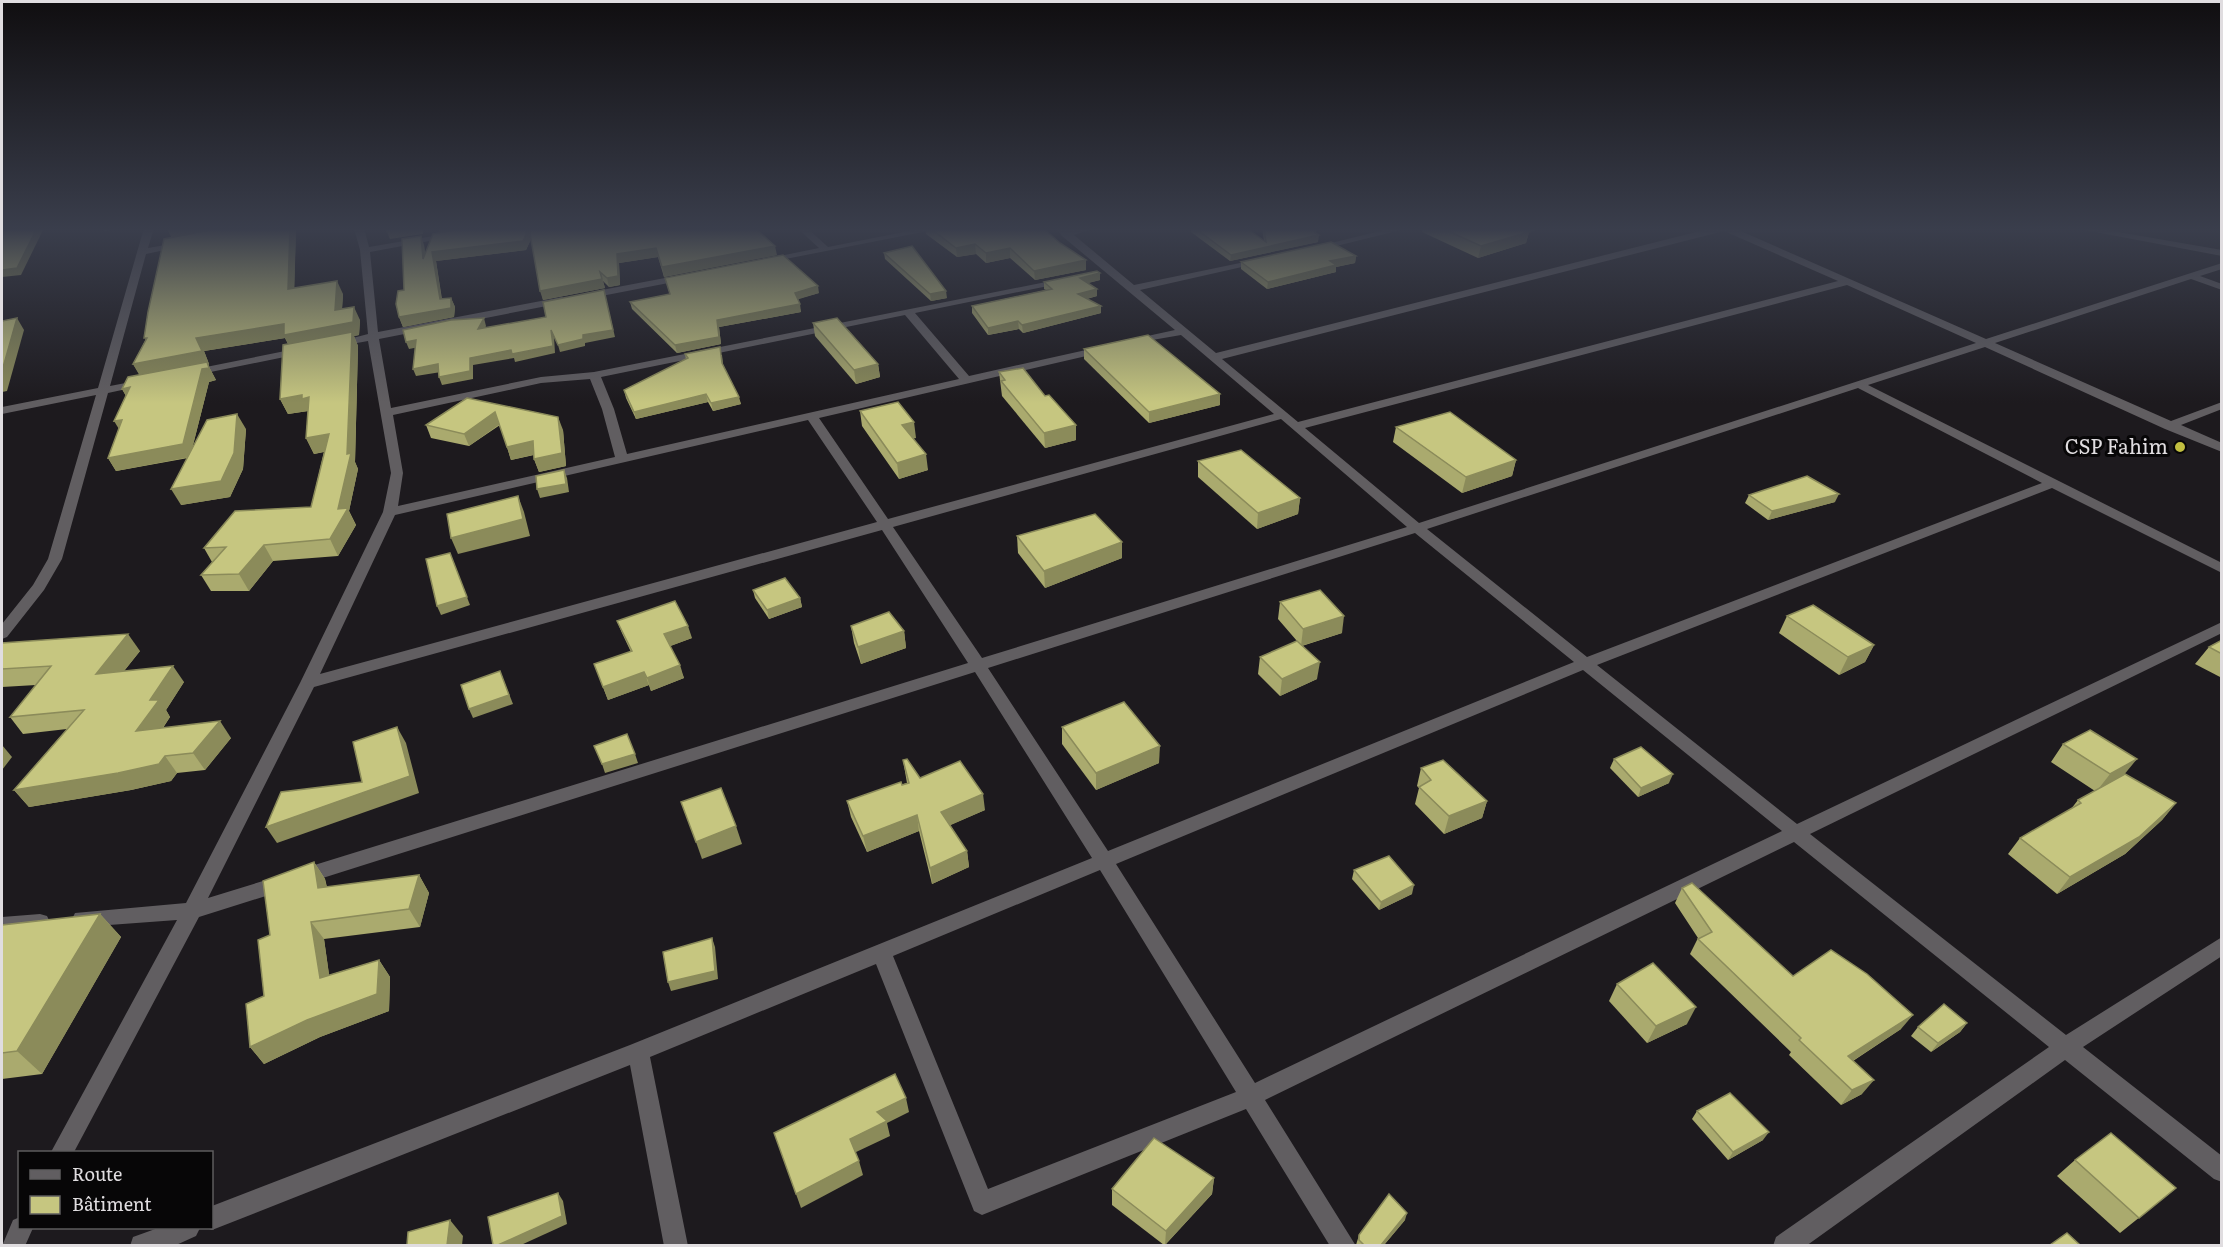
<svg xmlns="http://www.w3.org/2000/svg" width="2223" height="1247" viewBox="0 0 2223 1247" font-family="Literata,serif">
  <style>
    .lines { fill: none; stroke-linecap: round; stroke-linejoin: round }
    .minor { fill: #615e61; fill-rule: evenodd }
    .wall { fill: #aaaa6e }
    .shaded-wall { fill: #8b8b5a }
    .building { fill: #c6c680; stroke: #8b8b5a; stroke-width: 1.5 }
    .poi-dot { fill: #c1be40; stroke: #070607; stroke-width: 2 }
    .labels { text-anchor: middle; stroke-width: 6; stroke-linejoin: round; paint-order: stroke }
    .poi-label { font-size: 20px; fill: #e0dde0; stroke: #070607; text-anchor: end }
  </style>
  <rect width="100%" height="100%" fill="#1d1a1e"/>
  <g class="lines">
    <!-- minor -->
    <g class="minor">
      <path d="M144 228H154L148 248 183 242 188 245 146 254 110 386 141 380 147 383 145 385 108 393 62 559 44 590 7 637 2 639V624L33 585 48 559 96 395 2 414V407L98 388Z"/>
      <path d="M354 228H364L369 247 451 233 456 236 370 252 378 332 562 297 567 300 562 303 379 339 391 408 541 377 594 372 1066 278 1068 280 1063 283 915 313 969 376 1104 346 1108 347V351L819 418 888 519 1274 414 1181 335 1129 344V340L1175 330 1062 236 1056 228 1068 230 1095 228 1074 235 1134 285 1264 258V262L1140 290 1216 353 1712 228H1734L1986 339 2222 263V269L2200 276 2222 284V290L2191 279 1995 343 2171 421 2222 402V409L2181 425 2222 443V452L2165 429 1985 347 1868 385 2222 563V573L2052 488 1597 665 1797 824 2222 622V633L1810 834 2066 1035 2222 937V956L2083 1047 2222 1156V1182L2214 1179 2065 1060 1806 1246H1773L1776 1237 2049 1047 1794 842 1265 1100 1356 1246H1330L1246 1109 982 1215 974 1211 876 964 650 1057 688 1246H664L630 1065 212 1230 206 1228H212V1206L630 1045 1092 858 975 672 199 917 74 1152H51L177 920 82 927 75 925 72 919 75 913 186 903 300 683 383 512 391 473 368 341 335 347 330 344 368 334 360 250ZM1724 231 1838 281 1298 422 1222 359ZM1847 285 1976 343 1419 523 1305 428ZM905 315 959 379 627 454 614 409 601 377ZM590 379 602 409 615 457 398 506 403 473 393 415 541 383ZM1858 388 2042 483 1587 657 1427 529ZM1281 419 1407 527 982 658 893 527ZM808 420 877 522 320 674 395 515ZM882 530 968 663 208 898 314 687ZM1415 533 1574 662 1108 851 988 668ZM1583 670 1782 831 1255 1083 1116 864ZM1100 870 1236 1092 988 1189 893 956Z"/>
      <path d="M797 228H807L828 247 924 228H943L765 263V259L819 248Z"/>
      <path d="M1392 228H1409L1316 251 1311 248Z"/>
      <path d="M2074 228H2095L2222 250V256Z"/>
      <path d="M686 274 691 277 689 279 586 299 581 296 586 293Z"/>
      <path d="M300 348 304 349V353L191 376 185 373 191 370Z"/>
      <path d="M40 914 47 916 50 922 47 928 2 933V917Z"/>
      <path d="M20 1217V1228H33L25 1246H2L13 1220Z"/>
      <path d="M158 1228H200L196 1236 174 1246H130L133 1237Z"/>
    </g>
  </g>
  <!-- wall -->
  <g class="wall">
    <path d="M296 228 294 288 343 294 342 309 360 320 359 335 354 336 358 346 355 462 358 469 349 511 356 525 338 556 273 561 249 591H211L201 575 212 562 204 548 311 507 324 452 314 454 306 438 308 411 288 414 280 399 288 344 285 338 204 351 209 364 208 365 216 380 209 382 192 449 246 429 243 469 230 497 181 505 188 458 116 471 108 458 119 429 126 396 122 389 140 375 133 364 145 341 172 238 167 229Z"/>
    <path d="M925 228H1043L1086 270 1035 280 1010 258 986 263 976 254 957 257 926 234Z"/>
    <path d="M1191 228H1246L1264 241 1262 228H1317L1316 233 1318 242 1230 261 1191 232Z"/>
    <path d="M1423 228H1543L1529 232 1526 243 1478 258 1422 232Z"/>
    <path d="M742 230 777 255 664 277 658 257 619 263 620 285 609 287 603 281 605 288 543 300 531 239 526 250 436 261 442 299 451 298 455 307 454 317 403 327 399 317 404 290 424 245 425 254 433 234Z"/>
    <path d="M884 253 947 298 931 301 885 259Z"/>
    <path d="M1356 256 1355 263 1336 267V272L1267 289 1241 269V262Z"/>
    <path d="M1100 273V280L1088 283 1097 289V296L1087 299 1101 313 1023 333 1019 329 988 335 972 313V306L1046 290 1044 289V282Z"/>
    <path d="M819 293 797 299 801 312 719 327 721 344 677 353 632 309 630 302Z"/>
    <path d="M813 323 878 364 880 377 856 384 815 336Z"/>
    <path d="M1084 349 1220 405 1149 423 1084 359Z"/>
    <path d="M685 354 722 355 723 366 741 404 713 411 708 402 636 419 626 398 624 390 686 359Z"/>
    <path d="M999 372 1045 396 1076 440 1045 448 1002 396Z"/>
    <path d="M467 398 563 430 566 466 539 472 534 459V455L511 460 500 425 469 446 431 438 426 425Z"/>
    <path d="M860 411 916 438H913L928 470 899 479 862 426Z"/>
    <path d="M1396 427 1516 460 1512 476 1462 493 1393 442Z"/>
    <path d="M1198 461 1300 498 1298 514 1257 529 1198 477Z"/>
    <path d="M1749 495 1835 502 1768 520 1745 503Z"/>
    <path d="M1050 528 1122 558 1045 588 1018 553 1017 536Z"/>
    <path d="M753 590 800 598 802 607 769 619 755 598Z"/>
    <path d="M1280 602 1342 633 1302 646 1317 679 1280 696 1258 674 1260 657 1297 641 1278 619Z"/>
    <path d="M1787 616 1874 645 1865 662 1839 675 1779 633Z"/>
    <path d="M617 621 692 638 670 646 684 678 651 691 649 685 608 700 594 664 631 652 622 633Z"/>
    <path d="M851 626 904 631 906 648 861 664 854 643Z"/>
    <path d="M2222 640V678L2195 664 2209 647Z"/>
    <path d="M2 643 140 651 124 671 184 682 166 710 170 717 163 728 231 738 205 770 177 773 171 781 131 790 29 807 14 790 67 729 23 734 10 717 36 685 2 687Z"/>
    <path d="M1062 727 1159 763 1096 790 1062 744Z"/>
    <path d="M2063 744 2125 774 2176 803 2162 820 2125 854 2057 894 2008 854 2020 838 2071 809 2078 800 2095 791 2051 762Z"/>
    <path d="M1614 759 1669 783 1638 797 1610 768Z"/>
    <path d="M903 760 920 778 985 810 950 825 967 851 969 867 932 884 919 831 867 852 851 817 847 801 907 783Z"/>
    <path d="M1421 768 1487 801 1482 818 1444 834 1415 804 1419 788 1417 786Z"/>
    <path d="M314 862 325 879 327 887 419 875 429 893 420 927 324 939 329 975 379 960 390 977 389 1011 320 1037 264 1064 250 1047 264 996 270 935Z"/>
    <path d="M1354 870 1412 894 1379 910 1352 879Z"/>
    <path d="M1682 888 1793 976 1901 1029 1853 1061 1862 1094 1841 1105 1789 1055 1791 1052 1690 954 1698 938 1675 903Z"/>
    <path d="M100 914 121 937 42 1074 2 1079V925Z"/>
    <path d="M1617 984 1687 1024 1647 1043 1609 1001Z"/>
    <path d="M1967 1023 1960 1032 1931 1052 1911 1036 1918 1027Z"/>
    <path d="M1697 1111 1763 1140 1728 1160 1692 1119Z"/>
    <path d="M2075 1160 2176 1188 2120 1233 2057 1176Z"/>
    <path d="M1214 1178 1212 1194 1165 1245H1164L1112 1205V1189Z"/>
    <path d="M1405 1220 1384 1245H1356L1359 1235Z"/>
  </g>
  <!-- shaded-wall -->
  <g class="shaded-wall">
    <path d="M37 228H44L21 275 2 277V270Z"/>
    <path d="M102 228H123L104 231Z"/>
    <path d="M173 228H250L174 241 167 229Z"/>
    <path d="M290 228H296L294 302 288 289Z"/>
    <path d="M414 228H423V234L390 239 387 232Z"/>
    <path d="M439 228H468L440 233Z"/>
    <path d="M529 228 532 237 526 250 436 261 443 309 440 299 432 252Z"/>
    <path d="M1516 228H1543L1529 232 1526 243 1478 258 1481 246Z"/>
    <path d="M1319 235 1318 242 1230 261 1231 255Z"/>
    <path d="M421 236 424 245 427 268 423 259Z"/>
    <path d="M975 244 976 254 957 257 956 248Z"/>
    <path d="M775 246 777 255 664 277 662 267Z"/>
    <path d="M656 248 658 257 619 263 620 285 609 287 607 278 617 254Z"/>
    <path d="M1010 248V258L986 263V253Z"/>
    <path d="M1356 256 1355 263 1336 267V272L1267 289 1268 282 1330 261Z"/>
    <path d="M1086 260V270L1035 280 1034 271Z"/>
    <path d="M600 272 605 288 543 300 540 291Z"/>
    <path d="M1100 273V280L1080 285V278Z"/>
    <path d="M337 281 343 294 341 324 335 310Z"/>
    <path d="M818 286 819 293 796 300 795 293Z"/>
    <path d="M1097 289V296L1078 301V294Z"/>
    <path d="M604 290 615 337 585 343V346L560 352 558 345 583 335Z"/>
    <path d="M946 291 947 298 931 301 930 294Z"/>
    <path d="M451 298 455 307 454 317 403 327 399 317Z"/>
    <path d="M800 304 801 312 719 327 721 344 677 353 675 345 717 320Z"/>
    <path d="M1101 306V313L1023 333 1022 325Z"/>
    <path d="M354 307 360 320 359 335 354 336 358 346 355 462 358 469 349 511 356 525 338 556 330 539 338 509 349 458 285 338 204 351 209 364 208 365 216 380 209 382 190 457 116 471 108 458 202 369 141 378 133 364 196 338Z"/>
    <path d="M17 318 24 330 7 391 2 392V371Z"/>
    <path d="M484 318 486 326 481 337 478 329Z"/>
    <path d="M1018 321 1019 329 988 335V328Z"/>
    <path d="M551 330 554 337 555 353 515 362 514 358 473 365V379L442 385 439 377 470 358Z"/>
    <path d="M416 340 419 347 409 349 406 342Z"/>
    <path d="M438 364 441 372 416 376 413 369Z"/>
    <path d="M878 364 880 377 856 384 854 370Z"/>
    <path d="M130 387 129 401 122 389Z"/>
    <path d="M706 394 708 402 636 419 634 412Z"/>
    <path d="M1220 394V405L1149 423V412Z"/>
    <path d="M302 395 309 397V414L308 411 288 414 280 399Z"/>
    <path d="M739 397 741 404 713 411 711 403Z"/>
    <path d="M495 412 500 424 469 446 464 434Z"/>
    <path d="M237 414 246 429 243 469 230 497 181 505 171 489Z"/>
    <path d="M558 417 563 430 566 466 539 472 534 459Z"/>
    <path d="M122 420V434L114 421Z"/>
    <path d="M914 422 916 438 904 441 902 425Z"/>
    <path d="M1076 425V440L1045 448 1044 433Z"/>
    <path d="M329 434 336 449 314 454 306 438Z"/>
    <path d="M533 441 537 454 511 460 507 447Z"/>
    <path d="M926 454 928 470 899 479 897 463Z"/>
    <path d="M1516 460 1512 476 1462 493 1466 477Z"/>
    <path d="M564 470 567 478 569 492 540 498 537 489Z"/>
    <path d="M1839 494 1835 502 1768 520 1772 511Z"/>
    <path d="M518 496 524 512 530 536 458 554 451 538Z"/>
    <path d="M1300 498 1298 514 1257 529 1258 513Z"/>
    <path d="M1122 542V558L1045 588 1044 571Z"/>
    <path d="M264 545 273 561 249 591 239 574Z"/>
    <path d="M453 561 470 605 441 615 437 606Z"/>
    <path d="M800 598 802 607 769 619 767 610Z"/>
    <path d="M1344 616 1342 633 1301 646 1303 629Z"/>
    <path d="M688 626 692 638 668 647 664 634Z"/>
    <path d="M904 631 906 648 861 664 858 647Z"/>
    <path d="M128 634 140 651 109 690 96 674Z"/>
    <path d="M1874 645 1865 662 1839 675 1848 657Z"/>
    <path d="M1320 662 1317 679 1280 696 1282 679Z"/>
    <path d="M680 665 684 678 651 691 647 678Z"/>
    <path d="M173 666 184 682 166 710 170 717 149 748 136 731 150 700Z"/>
    <path d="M500 671 513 704 473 718 469 709Z"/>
    <path d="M644 672 649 685 608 700 603 687Z"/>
    <path d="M220 721 231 738 205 770 193 753Z"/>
    <path d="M397 727 406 743 419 793 277 843 266 827 410 776Z"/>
    <path d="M2 745 12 757 2 770Z"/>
    <path d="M1160 746 1159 763 1096 790V773Z"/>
    <path d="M635 754 638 763 605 773 602 764Z"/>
    <path d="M165 756 177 773 171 781 131 790 29 807 14 790Z"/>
    <path d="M2137 759 2123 776 2096 792 2110 774Z"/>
    <path d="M1673 774 1669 783 1638 797 1641 788Z"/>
    <path d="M983 794 985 810 944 828 941 812Z"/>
    <path d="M1487 801 1482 818 1444 834 1449 816Z"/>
    <path d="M2176 803 2162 820 2125 854 2057 894 2070 877Z"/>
    <path d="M917 815 919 831 867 852 863 836Z"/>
    <path d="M736 826 742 844 702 859 696 842Z"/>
    <path d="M967 851 969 867 932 884 930 868Z"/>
    <path d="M314 862 325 879 330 905 318 888Z"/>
    <path d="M419 875 429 893 420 927 409 909Z"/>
    <path d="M1414 885 1412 894 1379 910 1381 902Z"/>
    <path d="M100 914 121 937 42 1074 17 1051Z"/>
    <path d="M311 922 324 939 332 995 320 978Z"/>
    <path d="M712 938 715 947 718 979 671 991 668 982Z"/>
    <path d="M379 960 390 977 389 1011 320 1037 264 1064 250 1047Z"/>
    <path d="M1696 1007 1687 1024 1647 1043 1656 1026Z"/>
    <path d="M1913 1015 1901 1029 1837 1071 1848 1056Z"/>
    <path d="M1967 1023 1960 1032 1931 1052 1938 1043Z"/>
    <path d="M1874 1080 1862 1094 1841 1105 1852 1090Z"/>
    <path d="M906 1098 909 1112 887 1123 890 1136 854 1153 850 1139 877 1112Z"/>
    <path d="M1769 1132 1763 1140 1728 1160 1733 1152Z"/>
    <path d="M859 1161 863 1175 801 1208 796 1194Z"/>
    <path d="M1214 1178 1212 1194 1165 1245 1166 1231Z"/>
    <path d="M558 1193 563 1201 567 1224 521 1245H498Z"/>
    <path d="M1407 1213 1405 1220 1384 1245H1381Z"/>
    <path d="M450 1220 463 1236 462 1245H447Z"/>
  </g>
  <!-- building -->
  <g class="building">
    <path d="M2 228H37L17 268 2 270Z"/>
    <path d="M220 228H290L288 289 337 281 335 310 354 307 353 322 284 335V324L196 338 202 351 133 364 147 338H144L148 312 164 239Z"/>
    <path d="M387 228H414L387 232Z"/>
    <path d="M463 228H529L523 241 432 252 440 299 451 298V308L399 317 396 304 398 291 404 290 402 239 421 236 423 259 433 234Z"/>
    <path d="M529 228H741L742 230 755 228 775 246 662 267 656 248 617 254 618 276 607 278 600 272 602 279 540 291Z"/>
    <path d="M930 228H1043L1060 243 1086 260 1034 271 1010 248 986 253 975 244 956 248Z"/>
    <path d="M1195 228H1246L1266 242 1264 228H1316L1315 233 1319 235 1231 255Z"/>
    <path d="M1441 228H1523L1529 232 1481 246Z"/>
    <path d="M1331 242 1356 256 1330 261 1336 265 1268 282 1241 262Z"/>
    <path d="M912 246 946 291 930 294 884 253Z"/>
    <path d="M783 255 818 286 795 293 800 304 717 320 719 337 675 345 630 302 670 294 665 278Z"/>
    <path d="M1097 271 1100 273 1080 278 1097 289 1078 294 1101 306 1022 325 1018 321 988 328 972 306 1052 289 1044 282Z"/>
    <path d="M604 290 613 330 583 335V339L558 345 551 330 553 346 512 354 511 350 470 358V371L439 377 438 364 413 369 416 340 406 342 403 330 451 320 484 318 478 329 546 317 543 302Z"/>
    <path d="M17 318 2 371V321Z"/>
    <path d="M837 318 878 364 854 370 813 323Z"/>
    <path d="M352 332 347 454 351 453 338 509 348 508 330 539 264 545 239 574 201 575 226 547 204 548 235 511 311 507 329 434 306 438 309 397 302 399V395L280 399 283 345Z"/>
    <path d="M1148 335 1220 394 1149 412 1084 349Z"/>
    <path d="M720 347 722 363 739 397 711 403 706 394 634 412 624 390 688 358 685 354Z"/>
    <path d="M207 362 209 368 202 369 183 444 108 458 122 420 114 421 130 387 122 389 128 377Z"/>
    <path d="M1023 368 1045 396 1049 395 1076 425 1044 433 1001 381 1005 380 999 372Z"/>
    <path d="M467 398 558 417 562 453 534 459 533 441 507 447 495 412 464 434 426 425Z"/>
    <path d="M898 402 914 422 902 425 926 454 897 463 860 411Z"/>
    <path d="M1450 412 1516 460 1466 477 1396 427Z"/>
    <path d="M237 414 234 453 221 481 171 489 207 420Z"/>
    <path d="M1241 450 1300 498 1258 513 1198 461Z"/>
    <path d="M564 470 566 484 537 489 536 476Z"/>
    <path d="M1807 476 1839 494 1772 511 1749 495Z"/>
    <path d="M518 496 523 519 451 538 447 514Z"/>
    <path d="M1095 514 1122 542 1044 571 1017 536Z"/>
    <path d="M450 553 467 597 437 606 426 559Z"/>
    <path d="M785 578 800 598 767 610 753 590Z"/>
    <path d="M1320 590 1344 616 1303 629 1280 602Z"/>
    <path d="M675 601 688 626 664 634 680 665 647 678 644 672 603 687 594 664 632 651 617 621Z"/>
    <path d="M1813 605 1874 645 1848 657 1787 616Z"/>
    <path d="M889 612 904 631 858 647 851 626Z"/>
    <path d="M128 634 96 674 173 666 150 700H159L136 731 220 721 193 753 165 756 159 764 118 773 14 790 84 710 10 717 51 666 2 669V643Z"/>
    <path d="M2222 640V654L2209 647Z"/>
    <path d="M1297 641 1320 662 1282 679 1260 657Z"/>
    <path d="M500 671 509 695 469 709 461 685Z"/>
    <path d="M1124 702 1160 746 1096 773 1062 727Z"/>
    <path d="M397 727 410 776 266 827 281 792 362 782 353 742Z"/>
    <path d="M2090 730 2137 759 2110 774 2063 744Z"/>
    <path d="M627 734 635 754 602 764 594 746Z"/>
    <path d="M1641 747 1673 774 1641 788 1614 759Z"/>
    <path d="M907 759 920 778 960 761 983 794 941 812 967 851 930 868 917 815 863 836 847 801 901 782 902 785 909 783 903 760Z"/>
    <path d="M1443 760 1487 801 1449 816 1419 787 1431 780 1421 768Z"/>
    <path d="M2125 774 2176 803 2139 837 2070 877 2020 838 2081 803 2078 800Z"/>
    <path d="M721 788 736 826 696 842 681 802Z"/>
    <path d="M1389 856 1414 885 1381 902 1354 870Z"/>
    <path d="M314 862 318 888 419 875 409 909 311 922 320 978 379 960 377 994 307 1020 250 1047 246 1004 264 996 258 940 270 935 263 881Z"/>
    <path d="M1692 883 1793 976 1831 950 1867 974 1913 1015 1848 1056 1874 1080 1852 1090 1799 1040 1801 1038 1698 939 1712 932 1682 888Z"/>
    <path d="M100 914 17 1051 2 1053V925Z"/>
    <path d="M712 938 715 971 668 982 663 952Z"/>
    <path d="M1653 963 1696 1007 1656 1026 1617 984Z"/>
    <path d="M1944 1004 1967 1023 1938 1043 1918 1027Z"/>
    <path d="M895 1074 906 1098 877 1112 887 1121 850 1139 859 1161 796 1194 774 1133Z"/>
    <path d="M1730 1093 1769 1132 1733 1152 1697 1111Z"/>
    <path d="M2111 1133 2176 1188 2139 1218 2075 1160Z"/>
    <path d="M1154 1138 1214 1178 1166 1231 1112 1189Z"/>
    <path d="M558 1193 562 1216 498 1245H493L488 1217Z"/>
    <path d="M1389 1194 1407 1213 1381 1245H1364L1359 1240V1235Z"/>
    <path d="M450 1220 447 1245H407L408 1232Z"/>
    <path d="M2067 1233 2080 1245H2050Z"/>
  </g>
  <!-- sky -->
  <linearGradient id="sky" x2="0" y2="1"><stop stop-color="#100e10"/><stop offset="0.57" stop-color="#3a3e4c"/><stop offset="1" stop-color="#3a3e4c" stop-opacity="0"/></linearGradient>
  <rect width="2223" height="403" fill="url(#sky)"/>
  <!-- markers -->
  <circle class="poi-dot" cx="2180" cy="447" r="6"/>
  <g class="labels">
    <!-- poi labels -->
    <g class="poi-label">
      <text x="2168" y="454">CSP Fahim</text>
    </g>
  </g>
  <!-- border -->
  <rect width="2223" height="1247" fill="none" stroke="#e0dde0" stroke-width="6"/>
  <!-- legend -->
  <rect x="18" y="1151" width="195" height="78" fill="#070607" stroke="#5e5c5e" stroke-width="1.5"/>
  <rect x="30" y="1170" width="30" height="9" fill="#615e61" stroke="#5e5c5e" stroke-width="1.5"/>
  <text x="72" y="1181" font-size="18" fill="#e0dde0">Route</text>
  <rect x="30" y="1196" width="30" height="18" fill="#c6c680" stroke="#5e5c5e" stroke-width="1.5"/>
  <text x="72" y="1211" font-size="18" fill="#e0dde0">Bâtiment</text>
</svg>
